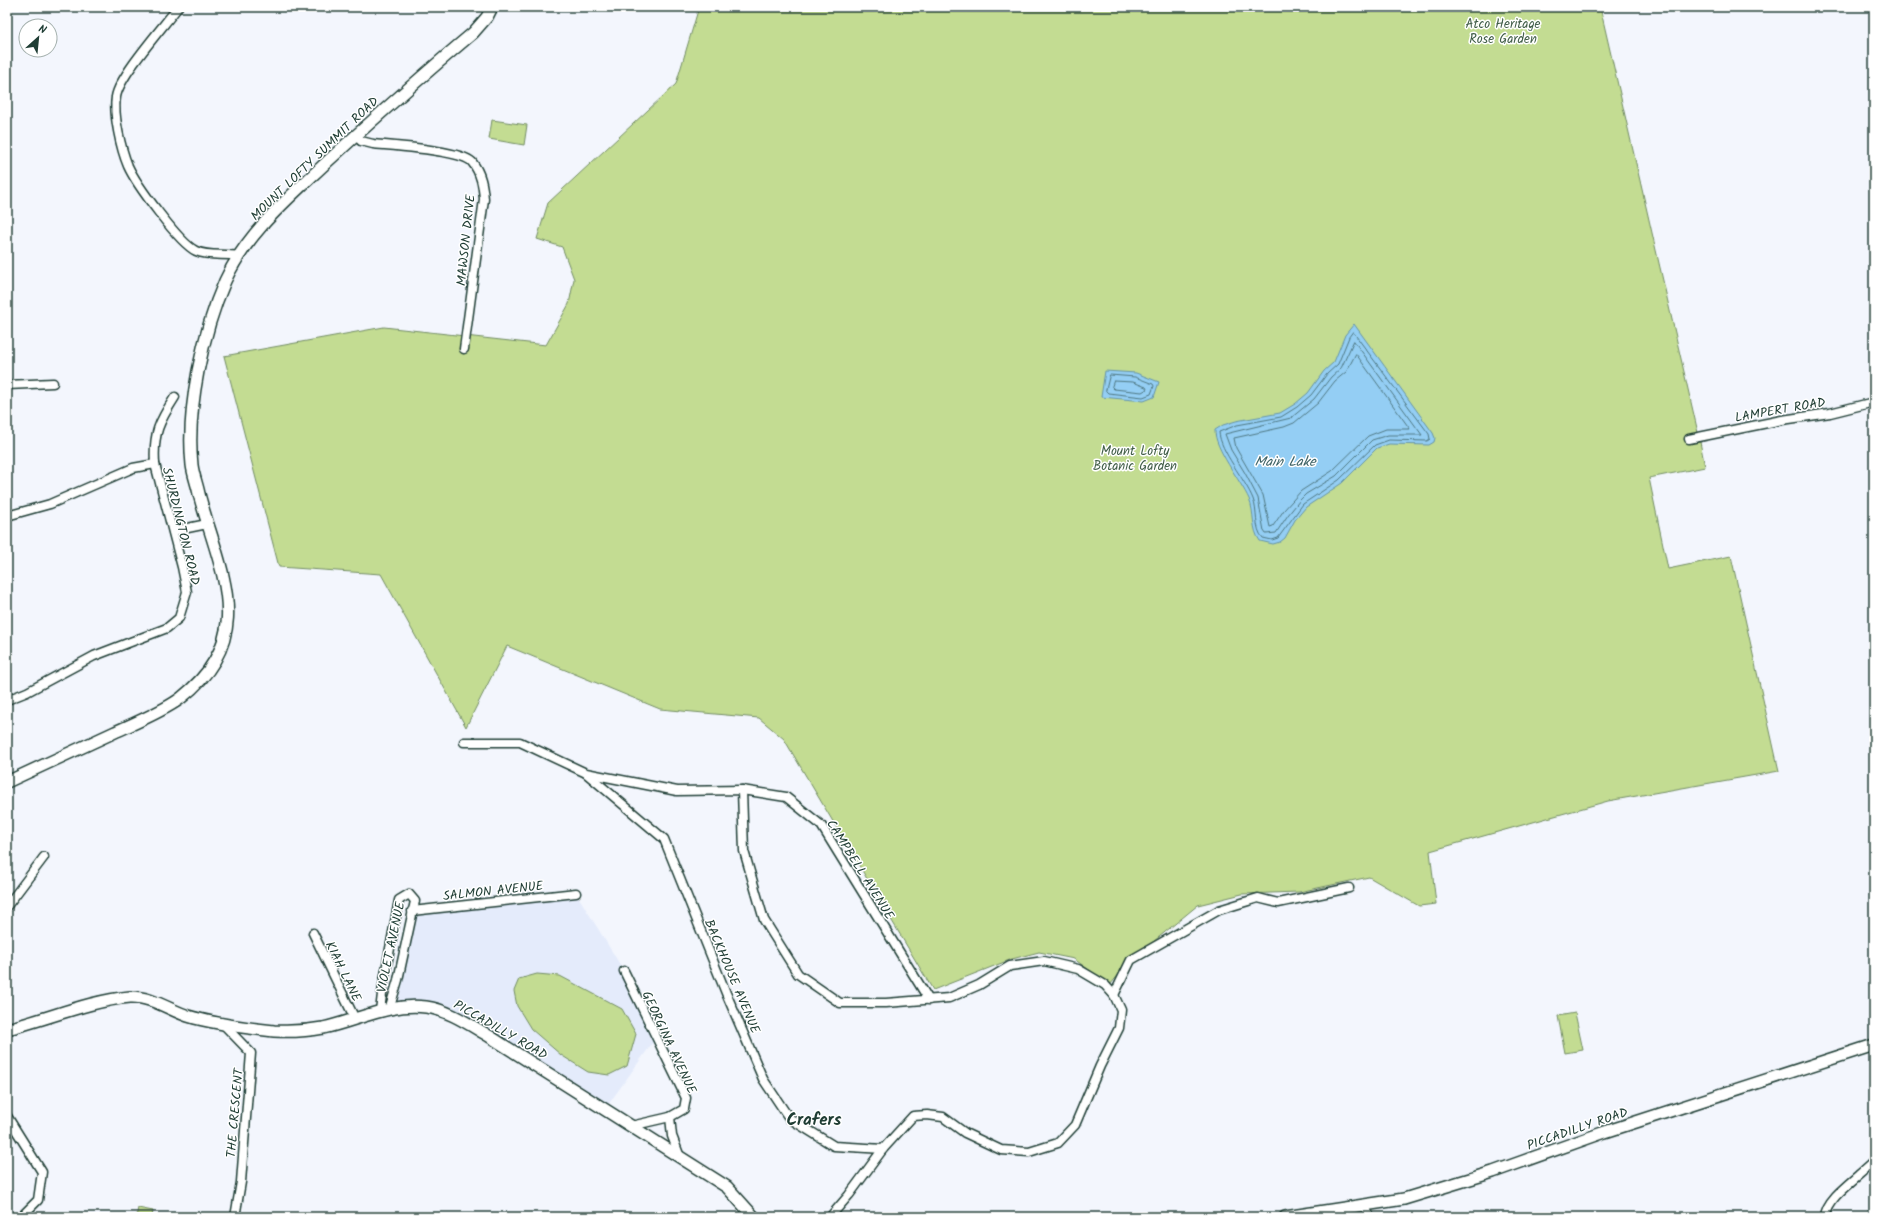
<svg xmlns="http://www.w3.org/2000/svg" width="1881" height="1224" viewBox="0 0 1881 1224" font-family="Kalam,sans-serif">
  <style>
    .built { fill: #e4ebfb }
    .green { fill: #c3dc92; stroke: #718c63 }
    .water { fill: #94cef4; stroke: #6594a7 }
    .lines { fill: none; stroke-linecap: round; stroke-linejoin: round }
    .shore { stroke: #4e7781; stroke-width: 1 }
    .minor-casing { stroke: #1f3d34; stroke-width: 11 }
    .secondary-casing { stroke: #1f3d34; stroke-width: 14 }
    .minor { stroke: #fff; stroke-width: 8 }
    .secondary { stroke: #fff; stroke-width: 11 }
    .labels { text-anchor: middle; stroke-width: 3; stroke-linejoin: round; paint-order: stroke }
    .park-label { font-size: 13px; fill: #405d47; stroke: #fff }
    .street-label { font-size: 13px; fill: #1f3d34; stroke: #fff }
    .water-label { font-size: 14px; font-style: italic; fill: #3c6164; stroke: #fff }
    .district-label { font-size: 17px; font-weight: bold; fill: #1f3d34; stroke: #fff }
  </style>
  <rect width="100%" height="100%" fill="#f3f6fd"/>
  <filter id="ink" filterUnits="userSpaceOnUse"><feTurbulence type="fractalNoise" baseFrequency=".025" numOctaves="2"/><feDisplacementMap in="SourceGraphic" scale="8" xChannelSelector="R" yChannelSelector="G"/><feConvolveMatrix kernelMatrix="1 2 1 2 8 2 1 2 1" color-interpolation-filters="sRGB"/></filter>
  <g filter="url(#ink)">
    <!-- built -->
    <path class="built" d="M576 893 624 971 656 1038 605 1109 447 1013 389 1010 412 911Z"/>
    <!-- green -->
    <g class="green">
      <path d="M699 7H1600L1699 437 1705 467 1649 478 1668 569 1731 556 1779 771 1608 801 1430 851 1436 904 1419 906 1369 877 1299 892 1242 894 1198 905 1131 960 1110 985 1074 959 1039 952 1012 959 933 990 784 739 759 718 660 709 507 646 466 727 381 574 279 567 224 356 384 327 546 345 569 304 574 279 562 247 537 239 548 203 676 84Z"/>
      <path d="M492 120 527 125 524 145 489 139Z"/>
      <path d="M537 974 560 976 622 1009 636 1034 627 1066 609 1075 588 1072 561 1055 531 1029 517 1006 514 991 519 979Z"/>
      <path d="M1575 1013 1583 1050 1565 1053 1558 1016Z"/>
      <path d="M138 1208 153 1211 152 1217H136Z"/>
    </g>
    <!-- water -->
    <g class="water">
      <path d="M1354 324 1433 433 1435 438 1434 442 1429 445 1389 444 1377 448 1342 483 1306 507 1295 520 1285 538 1280 542 1273 544 1260 541C1251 529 1255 513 1249 499 1241 481 1214 448 1215 430L1223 425 1236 421 1280 413 1295 404 1308 393 1324 371 1334 362 1345 335Z"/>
      <path d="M1105 371 1136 373 1159 382 1154 397 1144 401 1101 397Z"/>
    </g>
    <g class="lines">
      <!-- shore -->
      <g class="shore">
        <path d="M1353 332 1429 434 1430 439 1427 441 1389 440 1375 445 1339 480 1303 504 1278 538 1272 540 1263 538C1254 529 1258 511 1253 499 1245 479 1220 451 1219 432L1237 425 1281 417 1297 407 1311 395 1327 374 1338 364 1349 337Z"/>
        <path d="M1354 341 1422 435H1388L1372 440 1336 476 1306 494 1300 500 1288 515 1276 533 1266 534 1264 531 1258 498 1245 473 1231 450 1225 434 1291 418 1314 399 1331 377 1341 368Z"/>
        <path d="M1356 354 1410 429H1386L1368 436 1332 471 1301 491 1284 510 1273 526 1270 527 1263 495 1236 448 1234 438 1284 427 1294 423 1318 403 1335 381 1346 372Z"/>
        <path d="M1110 375 1135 377 1153 384 1154 386 1151 394 1143 397 1108 393 1106 391Z"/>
        <path d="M1114 381 1133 382 1146 387 1147 389 1142 392 1114 389 1112 387Z"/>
      </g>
      <defs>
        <g id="minor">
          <path d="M178 7C163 27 119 76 116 97 113 115 121 149 128 166 136 184 179 243 196 251 209 257 225 253 238 256"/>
          <path d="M355 135 361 141 373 144C392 146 461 150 472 162 481 173 483 186 484 199L464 349"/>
          <path d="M7 385 53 383"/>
          <path d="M1689 439 1782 420 1830 413 1874 402"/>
          <path d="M7 516 50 504 133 468 155 464"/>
          <path d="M173 531 207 524"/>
          <path d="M7 700 27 692 94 656 167 628 179 618 187 592 182 567 155 464C153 433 159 422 175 397"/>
          <path d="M464 742H520L586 773 677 791 742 790 786 797 821 825 929 1000"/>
          <path d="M587 774 664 839 726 993 763 1079 789 1118 834 1146 883 1149"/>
          <path d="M742 790 744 851 764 920 798 974 840 1003H886L949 998 979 985 1010 966 1044 961 1078 969 1105 985 1114 995 1121 1010 1119 1028 1100 1066 1075 1125 1058 1143 1029 1152 1001 1150 965 1133 943 1117 927 1115 913 1116 883 1149 849 1195 830 1217"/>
          <path d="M7 906 44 857"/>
          <path d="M412 911 576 893"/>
          <path d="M313 933 355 1019"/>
          <path d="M624 971 686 1098 684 1109 670 1117 631 1126"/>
          <path d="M1114 995 1131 960 1219 910 1258 898 1278 903 1349 888"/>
          <path d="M380 1011 383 986 399 900 409 894 415 901 398 980 389 1010"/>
          <path d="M222 1023 251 1053 241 1182 235 1217"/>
          <path d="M7 1116 42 1172 38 1200 21 1217"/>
          <path d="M670 1117 672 1136 680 1157"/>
          <path d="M1364 1205 1370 1217"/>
          <path d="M1825 1217C1825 1198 1860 1176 1874 1161"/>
        </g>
        <g id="secondary">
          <path d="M7 782C43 765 79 749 115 732 135 723 164 711 181 698 260 636 219 570 199 494 197 484 193 474 192 465 186 410 203 331 225 281 247 232 290 197 328 161 376 117 423 75 473 33L487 17 492 7"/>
          <path d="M7 1029C48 1019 88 1001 130 997 150 996 170 1010 188 1016 214 1024 247 1028 274 1031 291 1032 307 1031 323 1028 356 1021 391 1002 426 1007 449 1010 470 1025 489 1036L727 1187 754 1217"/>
          <path d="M1285 1217 1404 1199 1493 1172 1605 1132 1874 1045"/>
        </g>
      </defs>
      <!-- minor casing -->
      <use href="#minor" class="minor-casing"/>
      <!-- secondary casing -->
      <use href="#secondary" class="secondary-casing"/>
      <!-- minor -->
      <use href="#minor" class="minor"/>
      <!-- secondary -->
      <use href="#secondary" class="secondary"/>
    </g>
  </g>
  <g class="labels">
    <!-- park labels -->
    <g class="park-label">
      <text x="1503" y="28">Atco Heritage<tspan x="1503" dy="15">Rose Garden</tspan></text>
      <text x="1135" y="455">Mount Lofty<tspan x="1135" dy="15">Botanic Garden</tspan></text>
    </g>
    <!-- street labels -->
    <g class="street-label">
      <text transform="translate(314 158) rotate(-44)" y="5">MOUNT LOFTY SUMMIT ROAD</text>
      <text transform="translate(465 240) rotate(-84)" y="5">MAWSON DRIVE</text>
      <text transform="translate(1780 409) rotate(-10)" y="5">LAMPERT ROAD</text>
      <text transform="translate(182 526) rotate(76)" y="5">SHURDINGTON ROAD</text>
      <text transform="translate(861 869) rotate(58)" y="5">CAMPBELL AVENUE</text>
      <text transform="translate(493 890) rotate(-6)" y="5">SALMON AVENUE</text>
      <text transform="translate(390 947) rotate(-78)" y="5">VIOLET AVENUE</text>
      <text transform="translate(344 971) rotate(64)" y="5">KIAH LANE</text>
      <text transform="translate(733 976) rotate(67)" y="5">BACKHOUSE AVENUE</text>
      <text transform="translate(501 1029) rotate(30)" y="5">PICCADILLY ROAD</text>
      <text transform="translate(670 1042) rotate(65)" y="5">GEORGINA AVENUE</text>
      <text transform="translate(234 1113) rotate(-85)" y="5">THE CRESCENT</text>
      <text transform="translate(1577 1128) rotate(-19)" y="5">PICCADILLY ROAD</text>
    </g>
    <!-- water labels -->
    <g class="water-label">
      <text x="1285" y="466">Main Lake</text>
    </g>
    <!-- district labels -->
    <g class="district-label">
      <text x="814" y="1125">Crafers</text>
    </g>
  </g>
  <!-- margin -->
  <rect width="1881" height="1224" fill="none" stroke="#fff" stroke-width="24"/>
  <rect x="12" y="12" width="1857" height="1200" fill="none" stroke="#1f3d34" stroke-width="1.5" filter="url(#ink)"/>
  <!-- north arrow -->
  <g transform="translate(38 38) rotate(27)"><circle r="19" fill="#ffffff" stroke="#a5b1ae"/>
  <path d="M0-3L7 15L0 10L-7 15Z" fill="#1f3d34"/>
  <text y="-6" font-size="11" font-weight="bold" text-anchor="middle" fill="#1f3d34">N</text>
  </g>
</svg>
